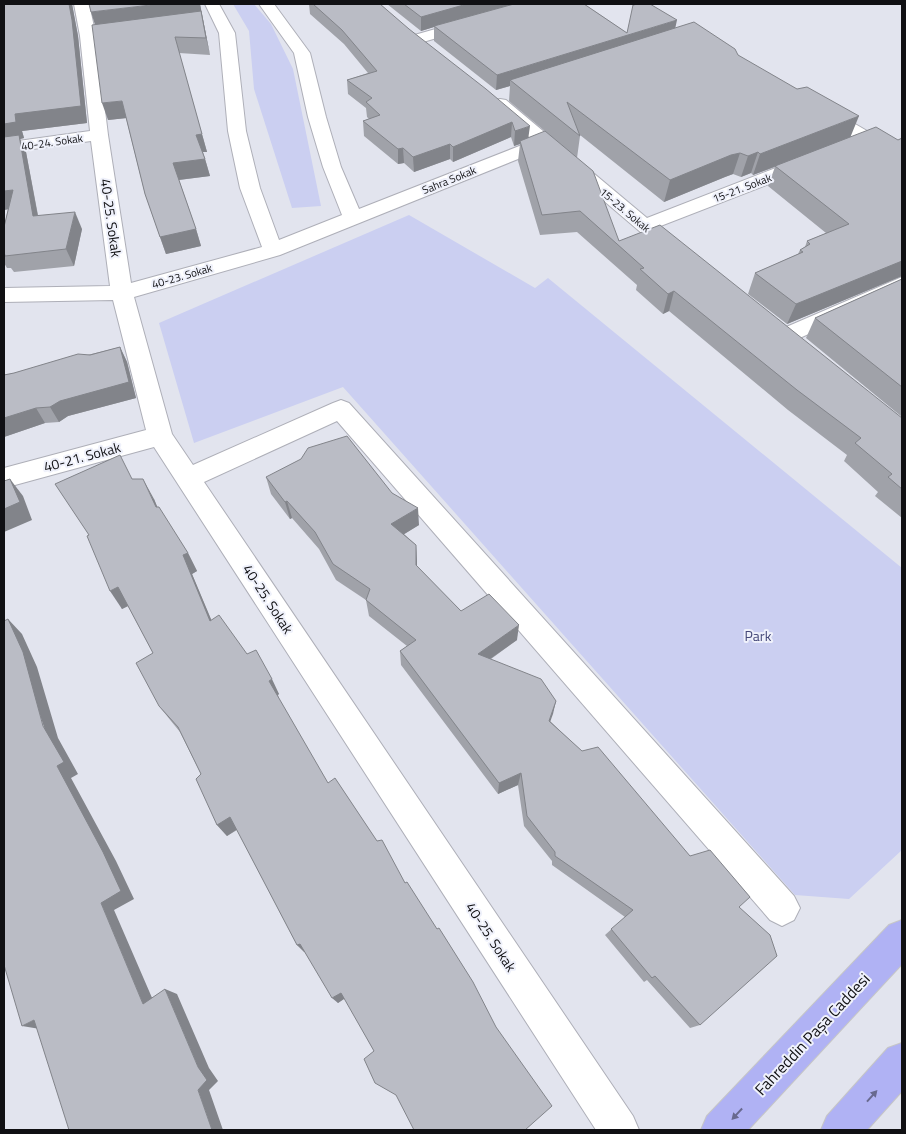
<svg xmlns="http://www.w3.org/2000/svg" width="906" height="1134" viewBox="0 0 906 1134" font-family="'Titillium Web',sans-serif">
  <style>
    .green { fill: #cbcff1 }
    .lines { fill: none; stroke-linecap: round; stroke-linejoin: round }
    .street-casing { stroke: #aeafb8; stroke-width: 2 }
    .primary-casing { stroke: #c6c6c6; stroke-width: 2 }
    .street { fill: #fff; fill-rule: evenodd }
    .primary { fill: #b0b2f4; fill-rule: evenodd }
    .wall { fill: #a0a2a9 }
    .shaded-wall { fill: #82848a }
    .building { fill: #babcc5; stroke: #82848a }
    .oneway { fill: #68698f }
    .labels { text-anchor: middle; stroke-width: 4; stroke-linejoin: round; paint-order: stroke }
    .far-street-label { font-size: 11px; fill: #101013; stroke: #eff1fb }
    .street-label { font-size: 14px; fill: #101013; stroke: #eff1fb }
    .park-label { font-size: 14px; fill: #444778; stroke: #eff1fb }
    .near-street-label { font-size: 16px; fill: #101013; stroke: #eff1fb }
  </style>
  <rect width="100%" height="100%" fill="#e2e4ee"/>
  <!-- green -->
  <g class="green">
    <path d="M233 4H254L271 24 293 69 321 206 292 208 254 89 249 31Z"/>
    <path d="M409 215 535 288 548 278 902 568V850L849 899 795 895 343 387 194 443 159 323Z"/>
  </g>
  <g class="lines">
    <defs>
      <g id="street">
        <path d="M74 4H89L96 36 108 135 131 283 262 247 240 188 228 131 219 33 205 4H219L235 33 246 131 260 188 279 240 342 215 323 167 308 117 294 53 259 4H274L310 53 326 117 341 167 359 209 532 141 494 108 491 104 494 100 500 99 506 100 647 218 799 159 806 157 813 159 815 163 813 167 658 227 685 248 688 253 685 258 678 259 671 258 543 149 280 255 134 297 172 434 193 465 333 403 341 400 349 403 794 896 800 908 794 920 782 926 770 920 337 421 204 482 633 1116 639 1130H596L154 447 4 488V468L146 430 113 300 4 302V288L110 286 91 141 4 153V143L90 131 80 36Z"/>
        <path d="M523 4H547L544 7 423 42H411L409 39 411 36Z"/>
        <path d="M820 106 826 107 874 135 902 143V153L862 143 814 115 811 111 814 107Z"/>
        <path d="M902 277V292L793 341 785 344 777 341 774 336 777 331Z"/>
      </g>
      <g id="primary">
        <path d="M902 920V964L748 1130H701L707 1116 889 925Z"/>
        <path d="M902 1043V1091L867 1130H821L827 1116 888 1048Z"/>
      </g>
    </defs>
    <!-- street casing -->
    <use href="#street" class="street-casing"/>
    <!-- primary casing -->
    <use href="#primary" class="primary-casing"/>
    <!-- street -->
    <use href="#street" class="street"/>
    <!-- primary -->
    <use href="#primary" class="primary"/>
  </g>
  <!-- wall -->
  <g class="wall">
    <path d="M4 4H72L78 36 87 123 22 131 24 138 20 139 26 152 38 215 82 229 74 266 14 272 11 268H7L4 263V227L8 209 4 210Z"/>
    <path d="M200 4 210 55 179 53 207 152H203L210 176 179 180 196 229 201 246 166 254 145 194 126 118 108 120Z"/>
    <path d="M309 4H380L529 137 619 241 902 418V518L875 496 878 492 844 461 847 455 788 410 669 311 663 314 636 290 637 285 577 232 540 235 518 161 520 144 514 146 511 137 453 162 450 159 414 172 404 163 398 164 364 136 363 121 369 119 367 117 366 108 348 94 347 80 368 73 344 44 310 14Z"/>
    <path d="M387 4H584L627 33 676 28 738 55 850 138 898 140 902 138V276L787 324 748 294 755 273 798 254 800 250 805 247 807 241 826 233 768 186 775 167 753 175 751 173 741 177 733 174 725 177 664 202 580 135V136L577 158 509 101 510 86 496 90 434 41V27L421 31Z"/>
    <path d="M902 279V417L806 338 815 318Z"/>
    <path d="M120 347 127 362 136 398 68 416 59 422 45 423 4 437V375L14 373Z"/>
    <path d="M266 477 392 493 419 525 404 534 416 545 417 567 461 611 517 640 491 659 556 701 550 721 690 856 739 907 700 1025 690 1028 647 980 644 982 605 935 625 917 552 865V861L524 826 518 785 498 794 401 665 400 651 407 646 369 616 366 600 336 580 319 549 292 518 290 519 271 494Z"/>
    <path d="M154 499 157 507 188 553 197 571 192 574 211 620 247 654 279 694 278 695 374 1051 345 998 338 1003 304 951 297 945 237 830 227 836 217 825 201 774 180 732 171 721 159 706 153 653 128 606 122 609 89 535Z"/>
  </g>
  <!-- shaded-wall -->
  <g class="shaded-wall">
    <path d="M69 4H72L78 36 87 123 22 131 24 138 20 139 26 152 41 233 33 216 4 143V124L15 114Z"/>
    <path d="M159 4H200L210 55 206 38 96 28 91 12Z"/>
    <path d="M467 4H517L434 26V27L421 31V17Z"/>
    <path d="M677 20 674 34 510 80V86L496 90 497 75Z"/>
    <path d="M122 101 127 118 108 120 102 103Z"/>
    <path d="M859 116 850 138 753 175 760 154Z"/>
    <path d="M512 122 511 137 453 162V147Z"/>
    <path d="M530 126 528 140 520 141V144L514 146 515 131Z"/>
    <path d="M202 134 207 152H201L196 135Z"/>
    <path d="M450 144V159L414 172 413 157Z"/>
    <path d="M403 148 404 163 398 164V149Z"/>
    <path d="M758 152 751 173 741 177 748 156Z"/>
    <path d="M740 153 733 174 725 177 664 202 670 180 731 155Z"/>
    <path d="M205 159 210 176 178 180 173 163Z"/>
    <path d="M13 190 21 207 4 210V191Z"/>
    <path d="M75 212 82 229 74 266 66 249Z"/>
    <path d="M196 229 201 246 166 254 160 237Z"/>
    <path d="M902 261V276L787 324 796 304Z"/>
    <path d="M674 291 669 311 663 314 668 294Z"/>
    <path d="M120 347 127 362 136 398 68 416 59 422 50 407Z"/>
    <path d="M36 408 45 423 4 437V418Z"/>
    <path d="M10 479 23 496 32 520 4 532V509Z"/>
    <path d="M143 479 154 499 166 527 156 507Z"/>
    <path d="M287 501 292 518 290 519 285 502Z"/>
    <path d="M418 508 419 525 393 541 391 524Z"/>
    <path d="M416 545 417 562V581L416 565Z"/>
    <path d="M188 553 197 571 192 574 219 638 210 621 183 555Z"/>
    <path d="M118 587 130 605 122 609 110 591Z"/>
    <path d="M8 619 22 634 37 667 58 738 78 774 71 778 116 861 134 899 114 910 156 1007 143 1004 101 903 57 766Z"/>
    <path d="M519 625 517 640 477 668 478 654Z"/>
    <path d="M272 679 279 694 276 696 269 681Z"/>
    <path d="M556 701 553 714 546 733 549 721Z"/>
    <path d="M521 773 518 785 498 794 499 783Z"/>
    <path d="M230 817 239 828 227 836 217 825Z"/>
    <path d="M300 944 307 951 304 952 297 945Z"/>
    <path d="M165 989 177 994 209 1068 218 1081 209 1090 223 1130H212L198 1090V1067Z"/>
    <path d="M341 993 347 997 338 1003 332 998Z"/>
    <path d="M34 1020 40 1029 22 1026Z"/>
  </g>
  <!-- building -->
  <g class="building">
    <path d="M4 4H69L72 20 81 106 15 114 16 122 4 124Z"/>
    <path d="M89 4H159L91 12Z"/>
    <path d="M313 4H380L409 29 486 89 530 126 515 131 512 122 453 147 450 144 413 157 403 148 398 149 363 121 380 115 366 102 372 98 347 80 377 71 342 30Z"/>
    <path d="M404 4H467L421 17Z"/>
    <path d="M514 4H584L627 33 633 5 638 4H650L677 20 497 75 434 26Z"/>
    <path d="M201 11 206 38 175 37 202 134 196 135 205 159 173 163 196 229 160 237 145 194 122 101 102 103 92 25Z"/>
    <path d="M694 22 735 49 738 55 797 89 807 87 859 116 760 154 758 152 748 156 740 153 731 155 670 180 567 102 580 136 510 80Z"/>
    <path d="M876 127 898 140 902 138V261L796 304 755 273 803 252 800 250 810 244 807 241 849 224 775 166Z"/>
    <path d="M545 131 593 171 619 241 660 225 902 418V489L888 477 892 474 855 443 861 438 797 390 674 291 668 294 640 269 644 268 580 211 542 215 520 141Z"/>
    <path d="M19 135 33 216 75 212 66 249 5 256 4 251V227L13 190 4 191V137Z"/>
    <path d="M902 279V387L815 318Z"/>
    <path d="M120 347 129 382 60 401 50 407 36 408 4 418V375L14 373 78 354 90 355Z"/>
    <path d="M347 436 392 493 418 508 391 524 416 545V565L461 611 489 594 519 625 478 654 541 679 556 701 549 721 582 751 598 747 690 856 710 850 750 897 739 907 770 935 777 956 700 1025 655 976 652 978 611 929 633 910 555 856V852L527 816 521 773 499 783 400 651 416 640 366 600 370 589 333 564 315 532 287 501 285 502 266 477 301 459 308 448Z"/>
    <path d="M120 455 132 479H143L156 507H159L188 553 183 555 210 621 219 615 247 654 256 650 272 679 269 681 328 783 335 778 377 841 382 840 405 883 407 882 437 929 439 928 473 982 496 1027 552 1106 525 1130H414L396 1095 375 1083 364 1059 374 1051 341 993 332 998 300 944 297 945 230 817 217 825 196 779 201 774 178 727 159 706 136 663 153 653 118 587 110 591 87 536 89 535 55 484Z"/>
    <path d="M10 479 20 502 4 509V481Z"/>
    <path d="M8 619 23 652 43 726 64 762 57 766 103 852 121 891 101 903 143 1004 165 989 198 1067 207 1080 198 1090 212 1130H69L34 1020 22 1026 4 965V621Z"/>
  </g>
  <!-- one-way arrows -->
  <defs><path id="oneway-solid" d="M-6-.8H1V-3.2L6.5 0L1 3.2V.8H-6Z" transform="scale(1.25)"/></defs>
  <g class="oneway">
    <use href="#oneway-solid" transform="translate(872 1096) rotate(-48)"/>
    <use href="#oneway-solid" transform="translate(737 1114) rotate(133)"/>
  </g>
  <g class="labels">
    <!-- far-street labels -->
    <g class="far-street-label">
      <text transform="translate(52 142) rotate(-8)" y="4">40-24. Sokak</text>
      <text transform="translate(449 180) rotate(-22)" y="4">Sahra Sokak</text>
      <text transform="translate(742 188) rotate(-21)" y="4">15-21. Sokak</text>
      <text transform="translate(625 210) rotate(40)" y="4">15-23. Sokak</text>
      <text transform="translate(182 276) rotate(-16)" y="4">40-23. Sokak</text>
    </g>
    <!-- street labels -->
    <g class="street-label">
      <text transform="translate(111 218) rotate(82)" y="5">40-25. Sokak</text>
      <text transform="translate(82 457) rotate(-15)" y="5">40-21. Sokak</text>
      <text transform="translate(268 599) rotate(57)" y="5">40-25. Sokak</text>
      <text transform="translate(491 937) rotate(57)" y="5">40-25. Sokak</text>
    </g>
    <!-- park labels -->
    <g class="park-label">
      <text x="758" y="641">Park</text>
    </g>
    <!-- near-street labels -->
    <g class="near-street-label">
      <text transform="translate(812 1034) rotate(-47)" y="6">Fahreddin Paşa Caddesi</text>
    </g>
  </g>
  <!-- border -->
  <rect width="906" height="1134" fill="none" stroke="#101013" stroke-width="10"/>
</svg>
